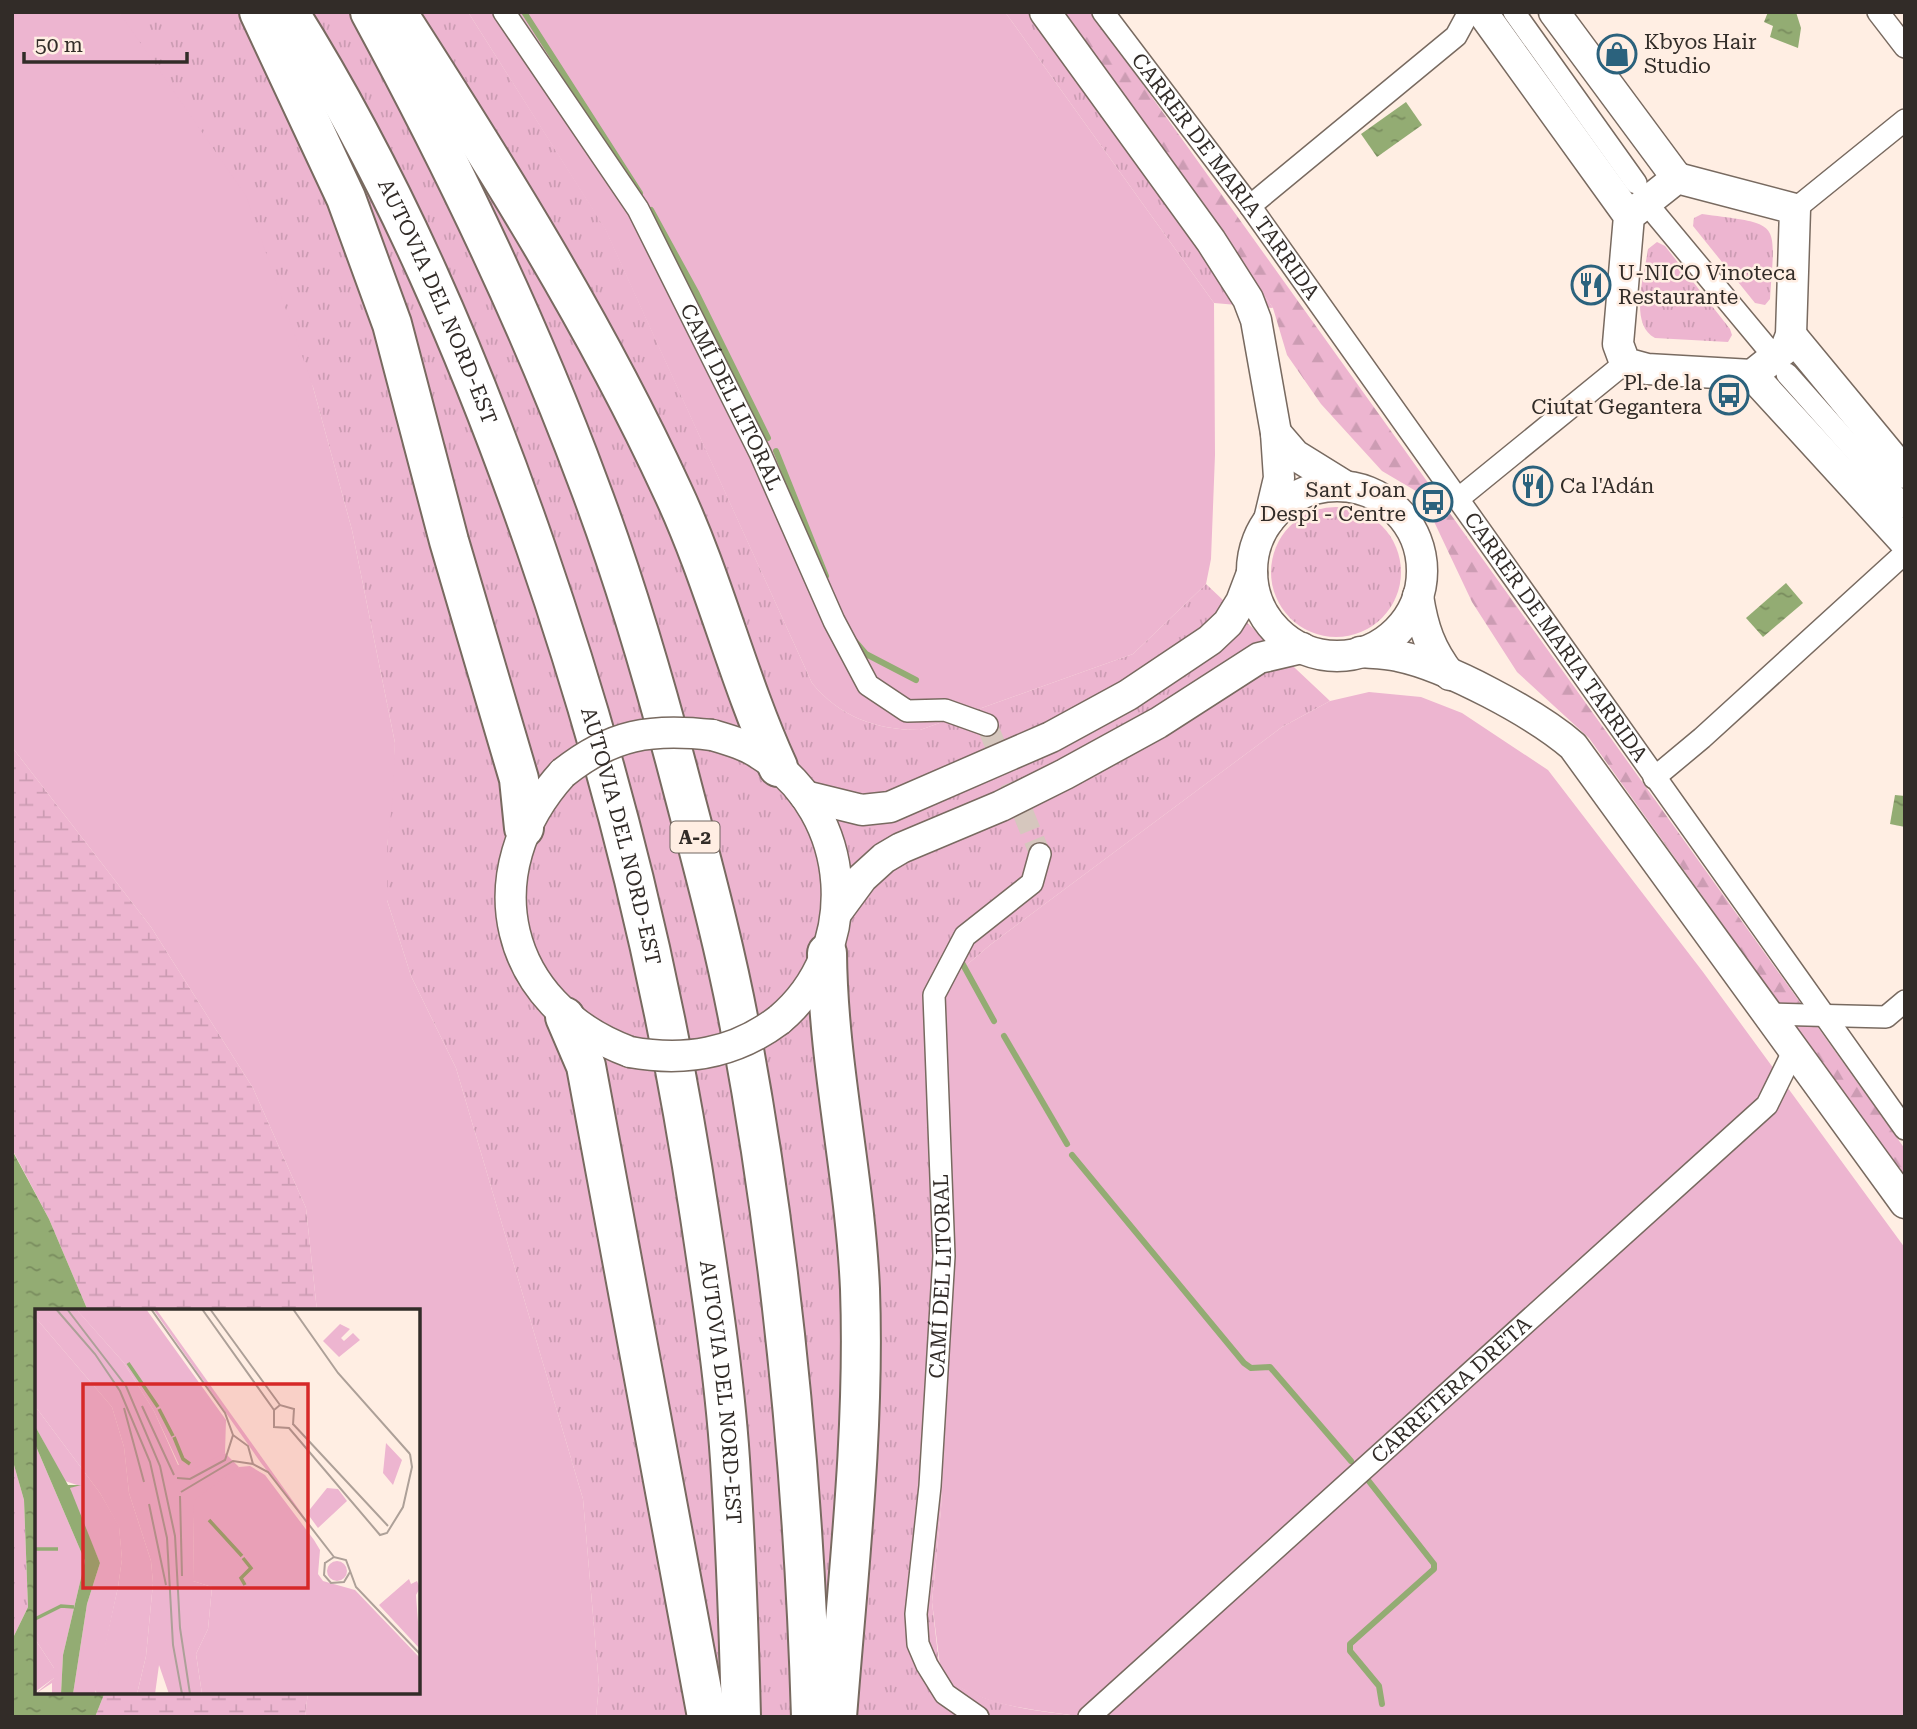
<svg xmlns="http://www.w3.org/2000/svg" width="1917" height="1729" viewBox="0 0 1917 1729" font-family="'Roboto Serif',serif">
  <style>
    .grass { fill: url(#grass-tufts) }
    .forest { fill: url(#forest-firs) }
    .wetland { fill: url(#wetland-marsh) }
    .garden { fill: #edb5d0 }
    .water { fill: url(#water-ripples) }
    .lines { fill: none; stroke-linecap: round; stroke-linejoin: round }
    .stream { stroke: #93ac73; stroke-width: 6 }
    .street-tunnel { stroke: #d6c7be; stroke-width: 21; stroke-dasharray: 21 10; stroke-linecap: butt }
    .street-casing { stroke: #786a60; stroke-width: 24 }
    .secondary-casing { stroke: #786a60; stroke-width: 33 }
    .highway-casing { stroke: #786a60; stroke-width: 42 }
    .street { stroke: #fff; stroke-width: 21 }
    .secondary { stroke: #fff; stroke-width: 30 }
    .highway { stroke: #fff; stroke-width: 38 }
    .secondary-bridge-casing { stroke: #786a60; stroke-width: 33; stroke-linecap: butt }
    .secondary-bridge { stroke: #fff; stroke-width: 30 }
    .labels { text-anchor: middle; stroke-width: 5; stroke-linejoin: round; paint-order: stroke }
    .shield { fill: #ffeee3; stroke: #706660; stroke-width: 2 }
    .shield-label { font-size: 19px; font-weight: bold; fill: #322c28 }
    .poi-label { font-size: 21px; fill: #322c28; stroke: #ffeee3; text-anchor: start }
    .street-label { font-size: 21px; fill: #322c28; stroke: #ffeee3 }
    .inset-river { fill: none; stroke: #93ac73; stroke-width: 3.5 }
    .inset-road { fill: none; stroke: #ada098; stroke-width: 2 }
    .view { fill: #d62828; fill-opacity: 0.15; stroke: #d62828; stroke-width: 3.5 }
    .inset-edge { fill: none; stroke: #322c28; stroke-width: 3.5 }
  </style>
  <defs>
    <pattern id="grass-tufts" width="24" height="20" patternUnits="userSpaceOnUse" patternTransform="scale(1.75)"><rect width="24" height="20" fill="#edb5d0"/><path d="M3 7l-1-3M5 7V3M7 7l1-3M15 17l-1-3M17 17v-4M19 17l1-3" fill="none" stroke="#cc9cb3"/></pattern>
    <pattern id="forest-firs" width="22" height="20" patternUnits="userSpaceOnUse" patternTransform="scale(1.75)"><rect width="22" height="20" fill="#edb5d0"/><path d="M5 1l3.5 6h-7zM16 11l3.5 6h-7z" fill="#cc9cb3"/></pattern>
    <pattern id="wetland-marsh" width="20" height="14" patternUnits="userSpaceOnUse" patternTransform="scale(1.75)"><rect width="20" height="14" fill="#edb5d0"/><path d="M1 5h8M5 5V1M11 12h8M15 12V8" fill="none" stroke="#cc9cb3"/></pattern>
    <pattern id="water-ripples" width="26" height="14" patternUnits="userSpaceOnUse" patternTransform="scale(1.75)"><rect width="26" height="14" fill="#93ac73"/><path d="M2 4q2-2 4 0t4 0M15 11q2-2 4 0t4 0" fill="none" stroke="#798c5e"/></pattern>
  </defs>
  <rect width="100%" height="100%" fill="#ffeee3"/>
  <!-- grass -->
  <g class="grass">
    <path d="M119 12H468L605 228 812 683C840 717 876 730 920 730L1133 654 1206 584 1330 701 1282 727 990 945 948 981 949 1334 941 1509 932 1602 940 1673C979 1707 1036 1710 1084 1717H596L599 1685 583 1499 456 1068 411 976 387 900V847L395 743 352 530 313 387Z"/>
    <path d="M1005 12H1061L1273 308 1214 303Z"/>
    <path d="M1702 214C1783 225 1775 219 1770 299L1765 305 1755 303 1693 226 1694 218Z"/>
    <path d="M1657 242 1665 246 1730 329 1732 335 1728 342 1655 338C1628 324 1645 273 1648 249Z"/>
    <circle cx="1336" cy="572" r="65"/>
    <path d="M12 1458 24 1500 28 1607 12 1640Z"/>
  </g>
  <!-- forest -->
  <path class="forest" d="M1061 12H1091L1905 1149V1179L1589 738 1517 672 1472 602 1421 494 1382 471 1321 404 1287 355 1273 308Z"/>
  <!-- wetland -->
  <g class="wetland">
    <path d="M12 747 151 927 253 1088 306 1208 317 1311H88L49 1219 12 1149Z"/>
    <path d="M105 1692H308L305 1717H95Z"/>
  </g>
  <!-- garden -->
  <g class="garden">
    <path d="M12 12H119L246 196 313 387 352 530 395 743 393 796 387 847V900L411 976 456 1068 583 1499 599 1685 596 1717H305L308 1692H418V1311H317L306 1208 253 1088 151 927 12 747Z"/>
    <path d="M468 12H1005L1214 303 1215 455 1211 559 1206 584 1133 654 920 730C876 730 840 717 812 683L605 229Z"/>
    <path d="M1369 692 1421 697 1462 713 1548 770 1703 972 1905 1248V1717H1084C1035 1709 980 1708 941 1674L932 1602 941 1509 949 1334 944 1093 948 981 990 945 1282 727 1330 701Z"/>
  </g>
  <!-- water -->
  <g class="water">
    <path d="M1768 12H1796L1801 28 1798 48 1770 37 1773 26 1764 22Z"/>
    <path d="M1406 102 1422 125 1377 157 1361 134Z"/>
    <path d="M1786 583 1803 603 1763 637 1746 618Z"/>
    <path d="M1895 795 1905 796V827L1890 824Z"/>
    <path d="M12 1150 49 1219 88 1311H37V1692H105L95 1717H12V1640L28 1607 24 1500 12 1458Z"/>
  </g>
  <g class="lines">
    <!-- stream -->
    <g class="stream">
      <path d="M524 12 640 193"/>
      <path d="M651 210 697 294 768 438"/>
      <path d="M776 451 826 576"/>
      <path d="M854 640 866 654 916 680"/>
      <path d="M961 961 994 1021"/>
      <path d="M1004 1036 1067 1144"/>
      <path d="M1072 1155 1244 1363 1251 1368 1270 1367 1351 1461"/>
      <path d="M1364 1475 1434 1564V1569L1350 1644V1651L1379 1686 1382 1704"/>
    </g>
    <!-- street-tunnel -->
    <path class="street-tunnel" d="M987 725 1040 854"/>
    <defs>
      <g id="street">
        <path id="s1" d="M504 12 638 209 760 453 834 621 868 685 907 711 945 710 987 725"/>
        <path id="s2" d="M1103 12 1250 206 1905 1129"/>
        <path d="M1514 12 1636 183"/>
        <path d="M1878 12 1905 47"/>
        <path d="M1250 206 1456 36 1469 12"/>
        <path d="M1795 209 1905 120"/>
        <path d="M1653 211 1767 348"/>
        <path d="M1787 374 1905 507"/>
        <path d="M1458 499 1625 363"/>
        <path d="M1654 778 1702 738 1905 553"/>
        <path d="M1767 1014 1886 1017 1905 1001"/>
        <path id="s3" d="M978 1717 945 1694 927 1665 918 1644 916 1614 930 1486 944 1256 934 995 965 936 1032 883 1040 854"/>
        <path id="s4" d="M1089 1717 1767 1105 1794 1050"/>
      </g>
      <g id="secondary">
        <path d="M1045 12 1211 241 1248 299 1256 320 1276 433 1279 478 1269 520"/>
        <path d="M1482 12 1629 216 1618 344 1625 363 1647 369 1752 375 1786 348 1791 335 1795 209 1677 178 1629 216"/>
        <path d="M1554 12 1677 178"/>
        <path d="M1791 335 1905 473"/>
        <path d="M1752 375 1905 542"/>
        <path d="M1276 433 1295 455 1345 486"/>
        <circle cx="1337" cy="571" r="85"/>
        <path d="M1418 596C1423 628 1430 649 1450 675"/>
        <path d="M1360 652C1372 653 1386 653 1398 656 1447 666 1536 714 1573 746L1905 1203"/>
        <path d="M712 735C729 740 747 745 761 755 854 813 863 950 779 1020"/>
        <path d="M563 773C472 873 503 1005 630 1052"/>
        <path d="M805 796 862 810 890 807 1051 737 1128 695 1210 640 1228 623 1241 602 1252 573"/>
        <path d="M837 912 862 878 884 858 901 848 1001 806 1065 774 1158 723 1259 658 1302 648"/>
      </g>
      <g id="highway">
        <path d="M259 12 346 198 392 324 449 541 519 779 524 828"/>
        <path id="s5" d="M289 12C394 179 472 363 536 548 613 771 665 984 700 1217 713 1303 726 1389 731 1475 736 1555 739 1636 741 1717"/>
        <path d="M370 12C453 165 528 320 588 482 626 582 656 686 683 790 704 870 726 951 741 1033 783 1259 804 1487 811 1717"/>
        <path d="M397 12C496 166 595 323 672 490 714 579 737 677 778 767"/>
        <path d="M827 953C828 1065 855 1176 860 1289 865 1432 848 1574 837 1717"/>
        <path d="M565 1017 586 1066 707 1717"/>
      </g>
    </defs>
    <!-- street casing -->
    <use href="#street" class="street-casing"/>
    <!-- secondary casing -->
    <use href="#secondary" class="secondary-casing"/>
    <!-- highway casing -->
    <use href="#highway" class="highway-casing"/>
    <!-- street -->
    <use href="#street" class="street"/>
    <!-- secondary -->
    <use href="#secondary" class="secondary"/>
    <!-- highway -->
    <use href="#highway" class="highway"/>
    <defs>
      <g id="secondary-bridge">
        <path d="M563 773C612 734 651 728 712 735"/>
        <path d="M630 1052C685 1062 734 1054 779 1020"/>
      </g>
    </defs>
    <!-- secondary-bridge casing -->
    <use href="#secondary-bridge" class="secondary-bridge-casing"/>
    <!-- secondary-bridge -->
    <use href="#secondary-bridge" class="secondary-bridge"/>
  </g>
  <!-- icons -->
  <defs>
    <symbol id="shop-ring" viewBox="-11 -11 22 22"><circle r="9.5" fill="#ffeee3" stroke="#2b627d" stroke-width="1.5"/><path d="M-5-2.5h2.3a2.7 3.5 0 0 1 5.4 0H5L5.5 6h-11ZM-1.5-2.5h3a1.5 2.3 0 0 0-3 0Z" fill="#2b627d"/></symbol>
    <symbol id="restaurant-ring" viewBox="-11 -11 22 22"><circle r="9.5" fill="#ffeee3" stroke="#2b627d" stroke-width="1.5"/><path d="M-5-6h1v4h1v-4h1v4h1v-4h1v5L-1.5 .5V6h-2V.5L-5-1ZM5-6V6H3V1.5H1.5Q1.5-4 5-6Z" fill="#2b627d"/></symbol>
    <symbol id="bus-ring" viewBox="-11 -11 22 22"><circle r="9.5" fill="#ffeee3" stroke="#2b627d" stroke-width="1.5"/><path d="M-5-6H5V4H4V6H2V4H-2V6H-4V4H-5ZM-3.5-4V0h7V-4ZM-3.5 1.2v1.5H-2V1.2ZM2 1.2v1.5H3.5V1.2Z" fill="#2b627d"/></symbol>
  </defs>
  <g fill-rule="evenodd">
    <use href="#shop-ring" x="1595" y="32" width="44" height="44"/>
    <use href="#restaurant-ring" x="1569" y="263" width="44" height="44"/>
    <use href="#bus-ring" x="1707" y="373" width="44" height="44"/>
    <use href="#restaurant-ring" x="1511" y="464" width="44" height="44"/>
    <use href="#bus-ring" x="1411" y="480" width="44" height="44"/>
  </g>
  <g class="labels">
    <!-- shield labels -->
    <rect class="shield" x="670.5" y="821.5" width="49" height="31" rx="5"/>
    <g class="shield-label">
      <text x="695" y="844">A-2</text>
    </g>
    <!-- poi labels -->
    <g class="poi-label">
      <text x="1644" y="49">Kbyos Hair<tspan x="1644" dy="24">Studio</tspan></text>
      <text x="1618" y="280">U-NICO Vinoteca<tspan x="1618" dy="24">Restaurante</tspan></text>
      <text x="1702" y="390" text-anchor="end">Pl. de la<tspan x="1702" dy="24">Ciutat Gegantera</tspan></text>
      <text x="1560" y="493">Ca l'Adán</text>
      <text x="1406" y="497" text-anchor="end">Sant Joan<tspan x="1406" dy="24">Despí - Centre</tspan></text>
    </g>
    <!-- street labels -->
    <g class="street-label">
      <text dy="7" stroke="none"><textPath href="#s2" startOffset="205">CARRER DE MARIA TARRIDA</textPath></text>
      <text dy="7" stroke="none"><textPath href="#s5" startOffset="326">AUTOVIA DEL NORD-EST</textPath></text>
      <text dy="7" stroke="none"><textPath href="#s1" startOffset="448">CAMÍ DEL LITORAL</textPath></text>
      <text dy="7" stroke="none"><textPath href="#s2" startOffset="772">CARRER DE MARIA TARRIDA</textPath></text>
      <text dy="7" stroke="none"><textPath href="#s5" startOffset="892">AUTOVIA DEL NORD-EST</textPath></text>
      <text dy="7" stroke="none"><textPath href="#s3" startOffset="466">CAMÍ DEL LITORAL</textPath></text>
      <text dy="7" stroke="none"><textPath href="#s4" startOffset="488">CARRETERA DRETA</textPath></text>
      <text dy="7" stroke="none"><textPath href="#s5" startOffset="1458">AUTOVIA DEL NORD-EST</textPath></text>
    </g>
  </g>
  <!-- overview -->
  <g transform="translate(35 1309)">
    <rect width="385" height="385" fill="#ffeee3"/>
    <path d="M0 0 42 1 89 54 119 102 143 156 190 144 204 158 159 204 158 272 177 278 173 320 161 345 167 385H134L124 356 120 385H102L111 347 118 274 116 252 94 184 89 138 77 98 0 8ZM305 15 315 20 306 29 309 32 318 24 325 31 304 48 288 32ZM351 134 367 151 358 176 348 164ZM0 135 50 252 28 346 26 385H17V374L0 385 19 369V359L0 330ZM292 179 303 180 312 192 283 219 272 204ZM292 262a10 10 0 1 1 20 0a10 10 0 1 1-20 0ZM374 270 376 275 382 272 385 279 381 286 385 340 344 296Z" fill="#edb5d0"/>
    <path d="M118 0H121L280 223 226 154Z" fill="#edb5d0"/>
    <path d="M0 97 65 184 84 217 87 250 83 278 60 385H38L52 295 65 254 37 188 35 179 42 176 30 172 0 117Z" fill="#edb5d0"/>
    <path d="M41 0H111L191 111 190 144 156 161 145 158 119 102 89 54ZM0 8 77 98 89 138 94 184 116 252 118 274 111 347 102 385H62L60 380 83 278 87 250 84 218 65 184 0 97ZM204 158 215 157 230 166 279 231 285 241 283 265 288 272 320 281 385 349V385H167L161 345 173 320 177 278 158 272 159 191ZM0 330 19 359V369L0 383Z" fill="#edb5d0"/>
    <path d="M0 117 33 176H46L35 179 65 254 52 295 38 385H26L28 346 50 252 0 135Z" fill="#93ac73"/>
    <path class="inset-river" d="M93 54 123 98M124 100 138 127M139 128 148 150 155 155M174 211 207 247M0 240H23M208 249 216 259 206 269 210 276M0 310 26 297 39 298"/>
    <path class="inset-road" d="M21 0 60 45 85 82 115 153 132 229 138 336 147 385M32 0 91 77 125 157 140 227 145 319 155 385M116 0 190 104 198 126 190 151 155 170 142 169M167 0 239 101V118L254 119 345 226 352 224 368 198 377 158 375 145M175 0 245 96M258 0 303 64 375 145M107 97 139 166M89 99 109 173M239 101 245 96 259 100 258 116M258 115 353 217M198 126 213 137 218 155M146 183 198 152 218 155 233 163 299 248M145 187 147 267M114 195 131 276M290 253 289 266 296 274 309 273 315 263M290 254 299 248 311 251 321 278 385 345"/>
    <path class="view" d="M48 75H273V279H48Z"/>
    <rect width="385" height="385" class="inset-edge"/>
  </g>
  <!-- border -->
  <rect width="1917" height="1729" fill="none" stroke="#322c28" stroke-width="28"/>
  <!-- scale -->
  <path d="M24 52v10h163v-10" fill="none" stroke="#322c28" stroke-width="3.5"/>
  <text x="35" y="52" font-size="21" fill="#322c28" stroke="#ffeee3" stroke-width="5" paint-order="stroke">50 m</text>
</svg>
